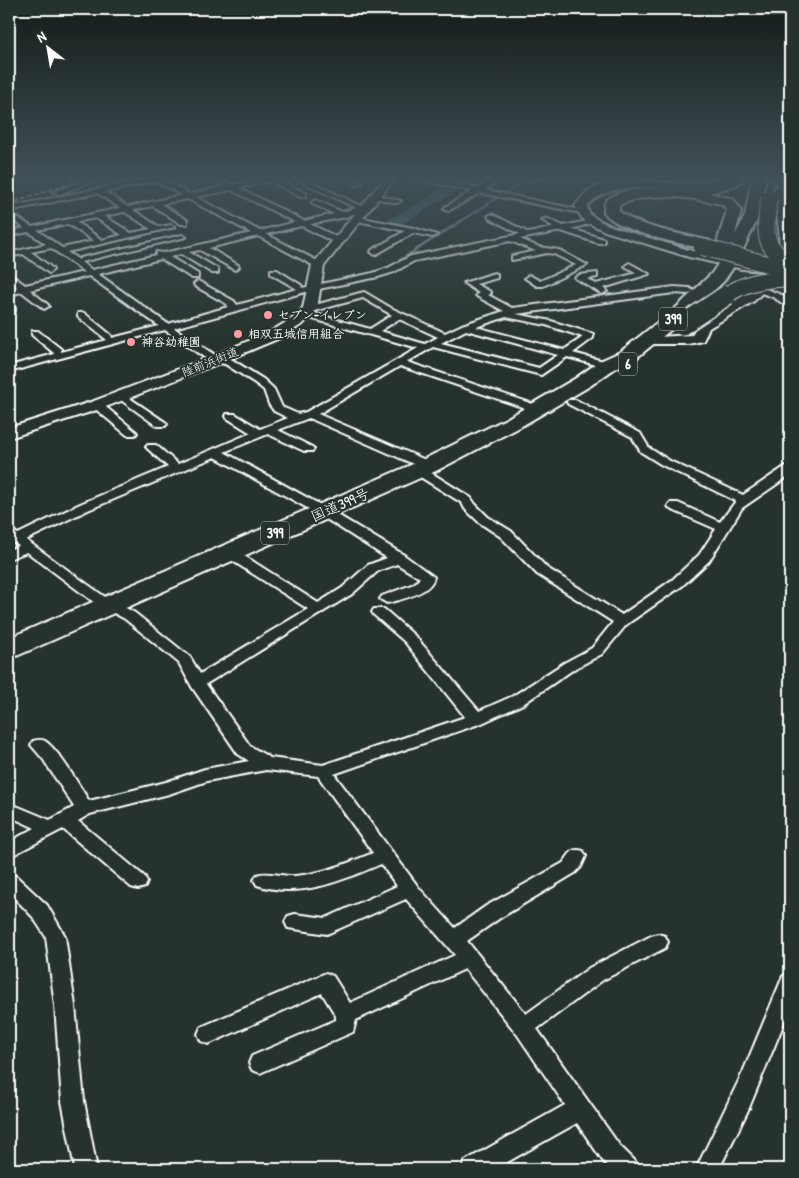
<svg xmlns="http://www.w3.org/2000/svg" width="799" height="1178" viewBox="0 0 799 1178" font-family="'Patrick Hand','Klee One',sans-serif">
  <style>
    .built { fill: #393f37 }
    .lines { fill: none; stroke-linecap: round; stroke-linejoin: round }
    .stream-far1 { stroke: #92a6a9; stroke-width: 2.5 }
    .stream { stroke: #92a6a9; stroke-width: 3 }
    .river { fill: #496b70; fill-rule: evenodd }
    .street-casing { stroke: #fff; stroke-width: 4 }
    .secondary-casing { stroke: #fff; stroke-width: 4 }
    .highway-casing { stroke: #fff; stroke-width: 4 }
    .street { fill: #26332d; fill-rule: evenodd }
    .secondary { fill: #26332d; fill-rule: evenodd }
    .highway { fill: #26332d; fill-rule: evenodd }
    .rail { stroke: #fff; stroke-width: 2.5; stroke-dasharray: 4.5 2.5; stroke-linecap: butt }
    .highway-bridge-far1-casing { stroke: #fff; stroke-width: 18; stroke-linecap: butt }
    .highway-bridge-casing { stroke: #fff; stroke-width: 22; stroke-linecap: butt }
    .highway-bridge-far1 { stroke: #26332d; stroke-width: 16 }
    .highway-bridge { stroke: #26332d; stroke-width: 19 }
    .poi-dot { fill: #ff9aa2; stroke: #26332d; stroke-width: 2 }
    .labels { text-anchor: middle; stroke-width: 4; stroke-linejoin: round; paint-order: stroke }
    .far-poi-label { font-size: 12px; font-weight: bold; fill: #fff; stroke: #26332d; text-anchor: start }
    .far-street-label { font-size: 12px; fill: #fff; stroke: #26332d }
    .shield { fill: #26332d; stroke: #bec2c0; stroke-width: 1 }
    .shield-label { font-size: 14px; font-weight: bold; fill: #fff }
    .street-label { font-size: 15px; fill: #fff; stroke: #26332d }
  </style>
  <rect width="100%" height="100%" fill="#26332d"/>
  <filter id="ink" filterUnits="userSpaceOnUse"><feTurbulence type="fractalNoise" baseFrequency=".02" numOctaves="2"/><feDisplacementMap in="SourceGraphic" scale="10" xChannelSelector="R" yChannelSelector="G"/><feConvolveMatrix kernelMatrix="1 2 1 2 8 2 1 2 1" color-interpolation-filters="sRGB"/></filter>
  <g filter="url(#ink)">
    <!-- built -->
    <path class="built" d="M586 177H656L660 178 606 186Z"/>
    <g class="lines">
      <!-- stream-far1 -->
      <path class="stream-far1" d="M366 275 386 269 530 177"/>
      <!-- stream -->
      <path class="stream" d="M163 325 185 319"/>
      <!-- river -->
      <path class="river" d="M464 177H480L400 225H390L388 222 390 219Z"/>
      <defs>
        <g id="street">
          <path d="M94 177H104L60 194 53 192Z"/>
          <path d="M150 177H158L190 194 225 186 209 177C219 177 227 185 235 184 252 183 267 177 283 177L278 180 306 193V197H300L270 181 239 188 304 221 334 214 313 204 312 202 316 200 342 212 356 208 292 177H301L367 209 346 217 310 224 341 239V243H335L302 226 266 234 321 263V267L318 268 258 236 209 248 238 265 239 267 235 270 200 250 189 252 218 269V273H212L181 254 170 257 198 274V278H192L161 259 98 274 168 324 228 307 227 304 195 286 194 284 198 281 234 301 237 305 297 289 271 274V270H277L301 285 302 288 373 273 388 268 411 256 520 234 489 218 488 216 492 214 529 233 554 227 542 220 546 218 563 226 592 220 596 222 571 229 604 239V243H598L561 231 520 239 539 247 559 250 587 265 543 286H537L525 278 529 275 540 281 576 265 554 254 547 253 512 260V256L536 251 510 241 414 261 394 272 378 277 309 291 174 328 218 357 231 359 263 379 274 389 282 407 298 414 306 412 418 348 302 316 300 314 305 311 370 329 392 315 363 298 310 312 307 311V307L364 292 391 308 445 333 462 325 504 311 478 297 476 295 479 293 464 283 494 273 497 274V278L476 284 489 291 491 293 488 295 512 308 674 287 689 288 694 291 689 294 674 293 516 314 551 321 593 334V338L573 353 611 363V367L607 368 567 357 541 375 433 347 407 362 542 407 543 409 542 411H534L400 366 318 414 435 464 437 467 435 470H427L309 418 278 430 312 447 314 449 312 451H304L268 434 224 452 328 509 404 555 434 577C431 593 401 600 387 603L380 599 382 596 414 584 420 578 397 564 378 571 352 594 206 684 250 746 270 758 323 765 465 717 405 642 374 615 372 612 374 609H384L415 636 479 711 513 696 564 663 592 648 613 622 537 574 501 537 480 523 465 509 462 503 414 473 412 470 414 467H422L471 498 475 504 488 517 511 531 547 568 622 615 672 580 699 555 716 529 670 509 668 506 670 503H678L720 522 736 501 662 465 641 452 632 437 568 404 567 402 568 400H576L640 433 649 448 670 461 743 495 786 466H790V475L742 508 709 561 682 586 627 624 602 654 574 669 523 704 482 723 334 774 419 888 455 928 486 906 563 863C570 855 571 847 583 851L586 856 581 867 575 873 500 918 467 941 526 1014 589 968 651 936 658 934 665 936 668 942 665 948 603 980 537 1029 619 1145 635 1161 638 1169H611L603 1161 577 1123 495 1169H462L465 1161 565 1105 517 1034 465 969 356 1020 353 1032 260 1073 252 1070 249 1063 252 1056 336 1020V1016L322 993 215 1041 208 1044 201 1041 198 1034 201 1027 326 973 333 976 350 1003 455 955 406 899 327 934 288 928 285 922 288 916 295 914 326 918 397 886 381 864C342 881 299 899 257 885L254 880 257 875C268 871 282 877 295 876 322 874 348 863 373 853L318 776 266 770 207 781 169 794 90 814 78 821 145 877 147 882 145 887 138 889 131 887 63 829 9 857V842L35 828 9 816V803L50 820 74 807 43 759 31 745 33 741C37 740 41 739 45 741 58 749 80 787 89 801L166 782 205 769 249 761 238 754 192 687 179 663 125 619 95 603 27 552 9 559V550L19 546 9 539V529L18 534 80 504 168 467 148 449 146 447 148 445H156L178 464 251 433 227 418 226 416 227 414H235L260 429 288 418 274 411 269 404 264 390 255 383 225 364 211 362 165 330 9 372V366L55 354 32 335V331H38L61 349V352L107 340 78 317V313H84L111 335 112 338 159 326 89 276 30 290 47 304 49 306 44 309 22 292 9 295V289L17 287 9 280V273L25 285 84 272 51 248 31 252 52 268 53 270 49 273 23 254 9 257V253L46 244 29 232 9 236V232L24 228 9 217V212L32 227 120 208 97 193 9 211V207L150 178ZM156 181 182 195 128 207 105 192ZM231 190 295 222 260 231 196 197ZM188 199 251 233 164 253 156 252V255L92 270 81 262 186 237 182 235 80 258 79 260 67 252 175 227 171 225 159 227 133 210 153 206 181 224H187V220L161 204ZM125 212 151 229 131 233 104 216ZM96 218 122 235 102 240 76 222ZM68 224 94 241 62 248 37 230ZM506 317 546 325 583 337 564 350 476 327ZM399 319 438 337 425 344 380 331ZM466 330 558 355 539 368 441 343ZM215 457 320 515 387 558 368 565 342 588 318 603 235 550H225L223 553 225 556 308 609 200 674 190 657 135 613 105 597 26 540 88 510Z"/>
          <path d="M341 177H350L362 183 355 185Z"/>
          <path d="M406 177H419L477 188 496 177H504L485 190 585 211 581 213 480 193 448 211 444 209 445 207 472 191Z"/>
          <path d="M528 177H545L531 181 527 179Z"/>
          <path d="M768 177H776L788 184C781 189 773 182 768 177Z"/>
          <path d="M371 194 401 201 397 203 374 198H371Z"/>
          <path d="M353 216 413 228 437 235 433 237 413 233 375 255 371 252 372 250 405 231 353 220Z"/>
          <path d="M629 263 649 274 603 288 607 291 602 294 575 278 579 275 597 273V277L587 279 596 284 637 273 625 266Z"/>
          <path d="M761 287 787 297 790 300V308L773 297 758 292V288Z"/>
          <path d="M9 305 15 308V312H9Z"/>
          <path d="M122 393 165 422 167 424 165 426H157L118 398 117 396Z"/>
          <path d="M97 402 101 403 135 431 137 433 135 435H127L93 407 92 405 93 403Z"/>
          <path d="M9 874 16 876 47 905 65 936 75 1006 84 1101 97 1169H75L62 1101 55 1006 46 937 33 917 9 892Z"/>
          <path d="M790 973V1008L749 1108 719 1169H696L743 1072 783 976Z"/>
        </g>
        <g id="secondary">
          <path d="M386 177H396L324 266 317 309 303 324 280 338 220 363 103 408 9 438V428L91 402 210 357 270 332 293 318 303 308 312 265Z"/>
          <path d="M722 177H735C704 209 622 166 587 206 588 212 590 215 595 218 609 227 627 231 643 236 681 247 730 266 770 263 789 248 773 209 774 188L790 178V185L784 189C784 211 799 261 775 270L777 274 769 286 754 301 709 328 703 341 688 344H653L651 341 653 338 658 337 692 335 698 323 744 295 764 274 762 271 742 269 689 257 605 231 584 221 575 206C579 201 583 195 588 191 624 168 683 194 722 177Z"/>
        </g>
        <path id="highway" d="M731 177H746L735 186 709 193 733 199 741 210 735 235 745 216 752 177H766L759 216 737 262 724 281 690 314 634 360 614 369 590 386 520 427 436 471 19 655 9 658V638L420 461 506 419 576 378 600 361 620 352 678 306 712 273 727 250 718 249 716 246 727 210 723 205 717 203C685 197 650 191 619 205V211C639 228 683 234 710 241L712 244 710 247 704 249C679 243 618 232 604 212 604 208 604 203 607 200 621 186 670 187 689 190L691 186 718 183Z"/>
      </defs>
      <!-- street casing -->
      <use href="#street" class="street-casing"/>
      <!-- secondary casing -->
      <use href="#secondary" class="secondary-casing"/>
      <!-- highway casing -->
      <use href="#highway" class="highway-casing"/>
      <!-- street -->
      <use href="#street" class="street"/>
      <!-- secondary -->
      <use href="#secondary" class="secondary"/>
      <!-- highway -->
      <use href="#highway" class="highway"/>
      <!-- rail -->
      <path class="rail" d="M9 204 87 177"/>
      <defs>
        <g id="highway-bridge-far1">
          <path d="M769 198C766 228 759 246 790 262"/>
          <path d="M702 247 790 270"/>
          <path d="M725 296C747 281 764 280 790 278"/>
        </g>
        <path id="highway-bridge" d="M682 325 727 295"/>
      </defs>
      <!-- highway-bridge-far1 casing -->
      <use href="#highway-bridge-far1" class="highway-bridge-far1-casing"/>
      <!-- highway-bridge casing -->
      <use href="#highway-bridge" class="highway-bridge-casing"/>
      <!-- highway-bridge-far1 -->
      <use href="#highway-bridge-far1" class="highway-bridge-far1"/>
      <!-- highway-bridge -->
      <use href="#highway-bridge" class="highway-bridge"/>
    </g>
  </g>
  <!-- sky -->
  <linearGradient id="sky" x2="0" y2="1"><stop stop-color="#151c19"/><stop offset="0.52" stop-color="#415057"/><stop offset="1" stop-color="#415057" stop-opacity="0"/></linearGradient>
  <rect width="799" height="342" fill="url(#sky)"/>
  <!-- markers -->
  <g class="poi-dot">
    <circle cx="268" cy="315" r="5"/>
    <circle cx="238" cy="334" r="5"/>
    <circle cx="131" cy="342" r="5"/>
  </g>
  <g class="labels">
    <!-- far-poi labels -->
    <g class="far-poi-label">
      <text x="278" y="319">セブン-イレブン</text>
      <text x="248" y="338">相双五城信用組合</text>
      <text x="141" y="346">神谷幼稚園</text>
    </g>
    <!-- far-street labels -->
    <g class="far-street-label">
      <text transform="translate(210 362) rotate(-22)" y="4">陸前浜街道</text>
    </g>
    <!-- shield labels -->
    <g class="shield">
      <rect x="659" y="307.5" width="28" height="23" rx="4"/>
      <rect x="619" y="352.5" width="18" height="23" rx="4"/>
      <rect x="261" y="521.5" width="28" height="23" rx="4"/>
    </g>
    <g class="shield-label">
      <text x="673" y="324">399</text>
      <text x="628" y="369">6</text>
      <text x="275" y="538">399</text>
    </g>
    <!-- street labels -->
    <g class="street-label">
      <text transform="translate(340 505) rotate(-24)" y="5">国道399号</text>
    </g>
  </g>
  <!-- margin -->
  <rect width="799" height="1178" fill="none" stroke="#26332d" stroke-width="30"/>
  <rect x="15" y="15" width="769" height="1148" fill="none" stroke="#fff" stroke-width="2" filter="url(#ink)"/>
  <!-- north arrow -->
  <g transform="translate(48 48) rotate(329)" stroke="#26332d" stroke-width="4" paint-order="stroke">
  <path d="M0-4L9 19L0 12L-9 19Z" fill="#ffffff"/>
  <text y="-8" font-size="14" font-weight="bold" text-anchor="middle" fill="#ffffff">N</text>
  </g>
</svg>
